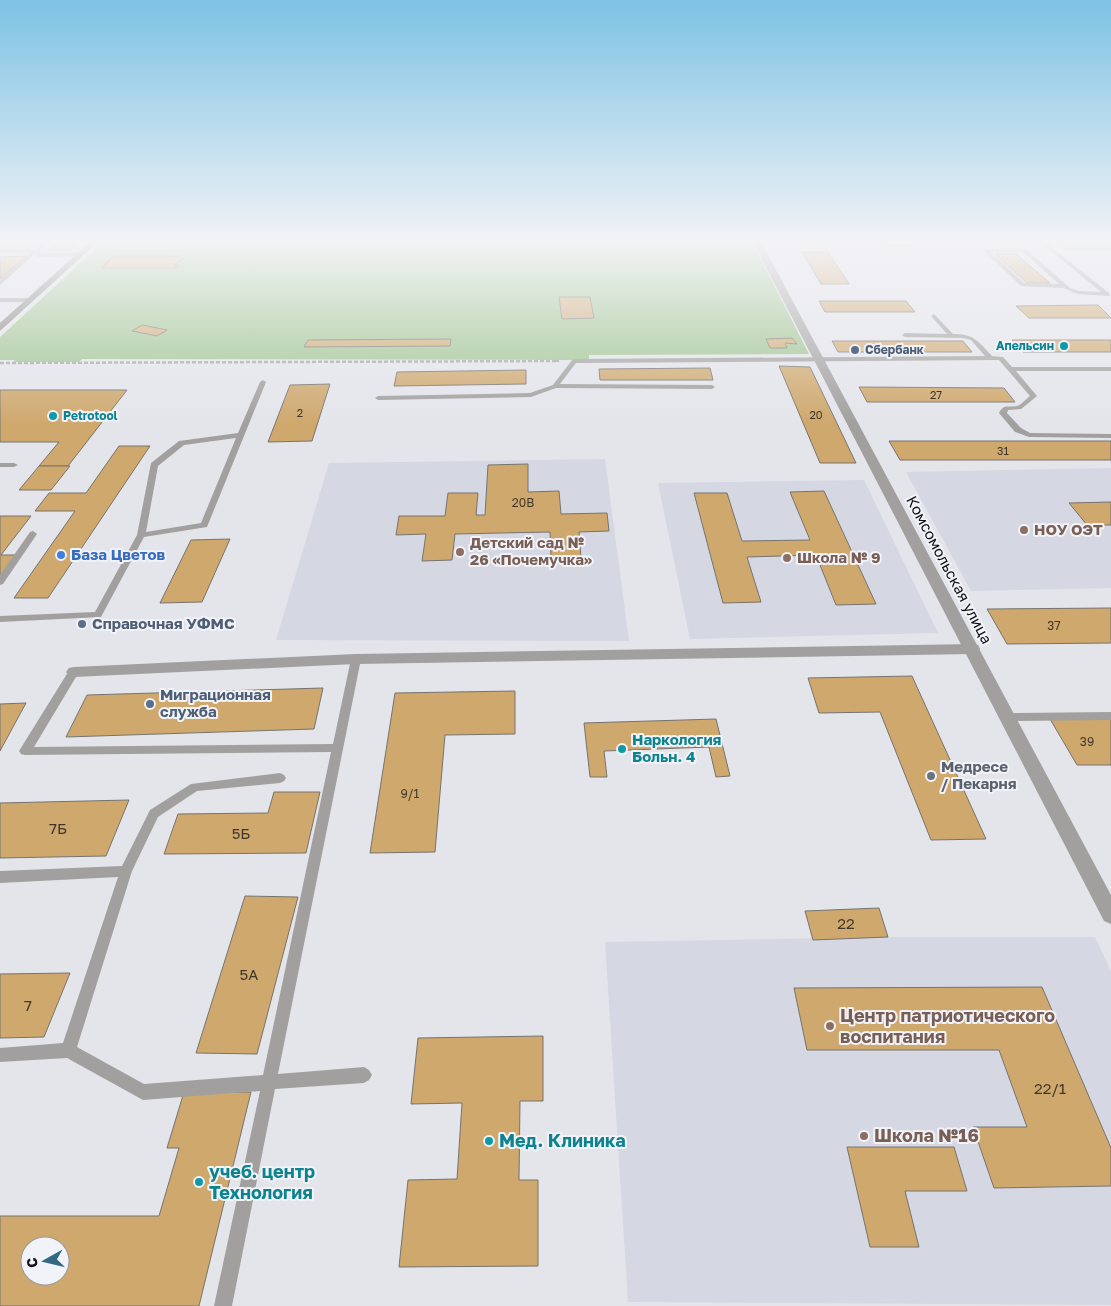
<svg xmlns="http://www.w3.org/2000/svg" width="1111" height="1306" viewBox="0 0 1111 1306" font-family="'Golos Text',sans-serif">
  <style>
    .built { fill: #d5d7e3 }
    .green { fill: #9dc48c }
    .building { fill: #cfa86d; stroke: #76736f; fill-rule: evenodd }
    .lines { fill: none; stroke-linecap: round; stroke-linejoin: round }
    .path-far1 { stroke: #a4a5aa; stroke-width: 2; stroke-dasharray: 3 1; stroke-linecap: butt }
    .path { stroke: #a4a5aa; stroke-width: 2.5; stroke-dasharray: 4 2; stroke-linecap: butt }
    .service { fill: #a2a09f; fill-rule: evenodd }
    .minor { fill: #a2a09f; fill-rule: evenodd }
    .tertiary { fill: #a2a09f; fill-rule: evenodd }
    .secondary { fill: #827f7d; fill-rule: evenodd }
    .culture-dot { fill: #0f9aa8; stroke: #f2f3f8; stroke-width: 2 }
    .service-dot { fill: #5c6f8a; stroke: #f2f3f8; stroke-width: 2 }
    .education-dot { fill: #8d6e63; stroke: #f2f3f8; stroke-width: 2 }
    .shop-dot { fill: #3f7fe0; stroke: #f2f3f8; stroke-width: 2 }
    .worship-dot { fill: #6b7280; stroke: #f2f3f8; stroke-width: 2 }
    .labels { text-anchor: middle; stroke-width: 4; stroke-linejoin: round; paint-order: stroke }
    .far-number-label { font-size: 11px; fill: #40372a }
    .far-culture-label { font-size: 12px; font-weight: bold; fill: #0d838f; stroke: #f2f3f8; text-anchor: end }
    .far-service-label { font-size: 12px; font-weight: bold; fill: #4e5e75; stroke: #f2f3f8; text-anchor: start }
    .number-label { font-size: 12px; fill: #40372a }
    .education-label { font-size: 15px; font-weight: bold; fill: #785e54; stroke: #f2f3f8; text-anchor: start }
    .shop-label { font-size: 15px; font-weight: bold; fill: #366cbe; stroke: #f2f3f8; text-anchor: start }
    .street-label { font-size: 15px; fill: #111113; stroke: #f2f3f8 }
    .service-label { font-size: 15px; font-weight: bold; fill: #4e5e75; stroke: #f2f3f8; text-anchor: start }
    .culture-label { font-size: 15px; font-weight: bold; fill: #0d838f; stroke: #f2f3f8; text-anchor: start }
    .worship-label { font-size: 15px; font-weight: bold; fill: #5b616d; stroke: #f2f3f8; text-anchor: start }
    .near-number-label { font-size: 15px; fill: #40372a }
    .near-education-label { font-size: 18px; font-weight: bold; fill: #785e54; stroke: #f2f3f8; text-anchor: start }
    .near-culture-label { font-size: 18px; font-weight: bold; fill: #0d838f; stroke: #f2f3f8; text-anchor: start }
  </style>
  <rect width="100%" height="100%" fill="#e4e5eb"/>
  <!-- built -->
  <g class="built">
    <path d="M605 459 629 641 276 640 329 463Z"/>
    <path d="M1111 468V588L971 591 906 472Z"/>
    <path d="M864 480 938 633 690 639 658 483Z"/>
    <path d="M888 937H1095L1111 971V1305L628 1302 605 942Z"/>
  </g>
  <!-- green -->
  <g class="green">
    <path d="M103 242H752L809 354 589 355V360L82 359 79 362H13L15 360H0V337Z"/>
    <path d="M1055 242H1111V250H1065Z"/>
  </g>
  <!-- building -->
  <g class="building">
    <path d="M0 242H38L33 246H0Z"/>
    <path d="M58 242H79L70 250H49Z"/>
    <path d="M882 242H908L911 245 886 246Z"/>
    <path d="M802 252H828L849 284H821Z"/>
    <path d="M995 254H1016L1050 283H1027Z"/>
    <path d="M27 256 0 279V257Z"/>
    <path d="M113 256H181L184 258 174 265H179L177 268H102Z"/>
    <path d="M559 297H590L594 318 562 319Z"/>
    <path d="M819 301H906L915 312H825Z"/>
    <path d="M1098 305 1111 318H1029L1016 306Z"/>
    <path d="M142 325 167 330 157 336 132 331Z"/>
    <path d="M792 338 797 344 785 343 787 348H770L766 339Z"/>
    <path d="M451 339 450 346 304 347 308 340Z"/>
    <path d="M1012 340H1111V352H1023Z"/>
    <path d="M832 341H963L972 352H838Z"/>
    <path d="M779 366 810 367 856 463H820Z"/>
    <path d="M710 368 713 380H600L599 369Z"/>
    <path d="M526 370V384L394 386 397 372Z"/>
    <path d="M330 384 312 441 268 442 290 385Z"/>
    <path d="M859 387 1004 388 1015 402H867Z"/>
    <path d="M0 390H127L68 466H39L59 442H0Z"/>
    <path d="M889 441H1111V460H900Z"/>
    <path d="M119 446H150L48 598H14L75 511H35L49 493H86Z"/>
    <path d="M528 464V492L559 491 561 514 607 513 609 531 579 532 581 558H551L550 532 455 534 452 560 422 561 426 534 396 535 399 516H445L448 493H478L476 515H485L488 465Z"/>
    <path d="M39 466H70L51 490H19Z"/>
    <path d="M824 491 876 604 836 605 816 555 747 557 761 602 723 603 694 493H727L742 541 810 540 790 492Z"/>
    <path d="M1111 502V525H1087L1069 503Z"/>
    <path d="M0 516H31L1 555H20L0 577Z"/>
    <path d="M230 539 202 602 160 603 191 540Z"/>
    <path d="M1111 608V643L1007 644 987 609Z"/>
    <path d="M912 676 986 839 931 840 880 712 819 713 808 678Z"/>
    <path d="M323 688 314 729 66 737 87 695Z"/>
    <path d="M515 691V734L445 735 435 852 370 853 395 693Z"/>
    <path d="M26 703 0 751V704Z"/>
    <path d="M716 719 730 776 716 777 709 747 604 751 607 777H590L584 723Z"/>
    <path d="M1050 719H1111V765H1077Z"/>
    <path d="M274 792H320L306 853 164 854 178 814 268 813Z"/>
    <path d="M129 800 106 856 0 858V803Z"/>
    <path d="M245 896 298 897 257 1054 196 1053Z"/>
    <path d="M879 908 888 937 813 940 805 911Z"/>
    <path d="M70 973 44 1037 0 1038V974Z"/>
    <path d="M1042 987 1111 1148V1186L994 1188 973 1127H1027L999 1050H807L794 988Z"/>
    <path d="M543 1036V1101H520L519 1180H538V1266L399 1267 408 1180 457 1179 462 1103 411 1104 418 1038Z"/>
    <path d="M184 1092H251L199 1306H0V1216H159L179 1148H167ZM30 1246H60V1276H30Z"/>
    <path d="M847 1147H954L967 1191H905L919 1247H870Z"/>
  </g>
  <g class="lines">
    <!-- path-far1 -->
    <g class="path-far1">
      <path d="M409 245 410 242"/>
      <path d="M430 245 431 242"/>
      <path d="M176 250 177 242"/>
      <path d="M555 361H559"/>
    </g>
    <!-- path -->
    <path class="path" d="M0 363 559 361"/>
    <!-- service -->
    <g class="service">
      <path d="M44 242H48L40 250V253L81 252 84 254 81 256 38 257 35 254 0 285V280L32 252 0 253V249H36Z"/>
      <path d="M1040 242H1045L1109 293 1110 296 1078 294 1063 288 1021 286 984 251 987 249H1026L1070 288 1079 291 1101 292ZM991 252H1023L1059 284 1024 283Z"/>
      <path d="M0 298H30L33 300 30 302H0Z"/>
      <path d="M934 314 953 334C974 334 978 341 992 356L1003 357 1012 367H1111V371H1016L1037 396 1021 409 1008 410 1007 413 1021 428 1030 433 1111 434V438L1029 437 1015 432 999 413C1004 403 1008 408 1017 406 1021 405 1026 399 1030 396L999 360 576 363 560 384 712 385 715 387 712 389 556 388 531 397 378 400 375 398 378 396 530 393 553 385 572 360 574 359 985 356 971 340 963 338 905 337 902 335 905 333 947 334 931 316Z"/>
      <path d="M263 380 266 382 207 527 144 537 101 617 0 622V616L95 612 137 535 151 463 179 441 238 433 260 382ZM236 438 201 523 146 532 158 466 184 445Z"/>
      <path d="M0 463H14L18 465 14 467H0Z"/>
      <path d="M33 531 37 534 3 584 0 585V575L30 532Z"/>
      <path d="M356 655 361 659 278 1074 364 1067 369 1070 372 1075 369 1080 364 1083 275 1089 232 1306H214L260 1091 143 1100 67 1058 0 1062V1048L63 1043 118 877 0 883V871L122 866 150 810 191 784 280 773 284 775 286 778 284 781 280 783 197 791 158 817 132 871 77 1047 144 1084 263 1075 331 752 25 755 21 754 19 751 70 669 74 668 79 672 34 747 333 744 351 659Z"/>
      <path d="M1111 712V720L1008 721 1004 720 1003 717 1004 714 1008 713Z"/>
    </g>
    <!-- minor -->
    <path class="minor" d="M973 644 978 645 980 649 978 653 973 654 356 664 74 677 69 676 66 672 69 668 74 667 356 654Z"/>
    <!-- tertiary -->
    <path class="tertiary" d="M753 242H761L1111 895V924L1104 921Z"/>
    <!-- secondary -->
    <path class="secondary" d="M90 242H98L0 331V323Z"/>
  </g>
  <!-- sky -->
  <linearGradient id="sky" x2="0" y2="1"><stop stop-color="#7dc2e5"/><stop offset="0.57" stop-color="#f3f3f6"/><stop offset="1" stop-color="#f3f3f6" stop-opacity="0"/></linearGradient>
  <rect width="1111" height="424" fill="url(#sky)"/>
  <!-- markers -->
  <g class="culture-dot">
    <circle cx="1064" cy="346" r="5"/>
    <circle cx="53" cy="416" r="5"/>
    <circle cx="622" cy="749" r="5"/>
    <circle cx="489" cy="1141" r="5"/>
    <circle cx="199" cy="1182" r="5"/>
  </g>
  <g class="service-dot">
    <circle cx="855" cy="350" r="5"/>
    <circle cx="82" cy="624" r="5"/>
    <circle cx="150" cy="704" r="5"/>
  </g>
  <g class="education-dot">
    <circle cx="1024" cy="530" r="5"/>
    <circle cx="460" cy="552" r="5"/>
    <circle cx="787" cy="558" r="5"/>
    <circle cx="830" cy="1026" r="5"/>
    <circle cx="864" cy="1136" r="5"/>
  </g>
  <circle class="shop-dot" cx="61" cy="555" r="5"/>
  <circle class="worship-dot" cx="931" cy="776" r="5"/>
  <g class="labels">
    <!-- far-number labels -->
    <g class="far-number-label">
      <text x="936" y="399">27</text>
      <text x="300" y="417">2</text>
      <text x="816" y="419">20</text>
      <text x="1003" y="455">31</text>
    </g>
    <!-- far-culture labels -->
    <g class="far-culture-label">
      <text x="1054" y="350">Апельсин</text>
      <text x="63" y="420" text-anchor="start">Petrotool</text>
    </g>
    <!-- far-service labels -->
    <g class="far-service-label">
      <text x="865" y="354">Сбербанк</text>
    </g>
    <!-- number labels -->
    <g class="number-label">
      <text x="523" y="507">20В</text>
      <text x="1054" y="630">37</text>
      <text x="1087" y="746">39</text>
      <text x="410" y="798">9/1</text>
    </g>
    <!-- education labels -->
    <g class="education-label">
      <text x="1034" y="535">НОУ ОЭТ</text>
      <text x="470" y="548">Детский сад №<tspan x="470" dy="17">26 «Почемучка»</tspan></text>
      <text x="797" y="563">Школа № 9</text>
    </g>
    <!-- shop labels -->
    <g class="shop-label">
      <text x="71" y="560">База Цветов</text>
    </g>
    <!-- street labels -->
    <g class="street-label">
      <text transform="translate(949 570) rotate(62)" y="5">Комсомольская улица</text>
    </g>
    <!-- service labels -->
    <g class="service-label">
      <text x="92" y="629">Справочная УФМС</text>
      <text x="160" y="700">Миграционная<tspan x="160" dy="17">служба</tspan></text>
    </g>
    <!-- culture labels -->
    <g class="culture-label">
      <text x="632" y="745">Наркология<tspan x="632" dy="17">Больн. 4</tspan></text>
    </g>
    <!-- worship labels -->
    <g class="worship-label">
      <text x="941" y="772">Медресе<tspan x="941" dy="17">/ Пекарня</tspan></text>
    </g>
    <!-- near-number labels -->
    <g class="near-number-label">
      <text x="58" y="834">7Б</text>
      <text x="241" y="839">5Б</text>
      <text x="846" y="929">22</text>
      <text x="249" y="980">5А</text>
      <text x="28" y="1011">7</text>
      <text x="1050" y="1094">22/1</text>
    </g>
    <!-- near-education labels -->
    <g class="near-education-label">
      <text x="840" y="1022">Центр патриотического<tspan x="840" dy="21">воспитания</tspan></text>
      <text x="874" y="1142">Школа №16</text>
    </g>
    <!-- near-culture labels -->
    <g class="near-culture-label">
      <text x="499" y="1147">Мед. Клиника</text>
      <text x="209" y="1178">учеб. центр<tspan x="209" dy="21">Технология</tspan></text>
    </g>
  </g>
  <!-- north arrow -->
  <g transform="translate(45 1261) rotate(262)"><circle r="24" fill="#f2f3f8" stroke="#98999c"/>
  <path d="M0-4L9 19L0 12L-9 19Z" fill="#316983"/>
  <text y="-8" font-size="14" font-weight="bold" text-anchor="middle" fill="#111113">С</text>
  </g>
</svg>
